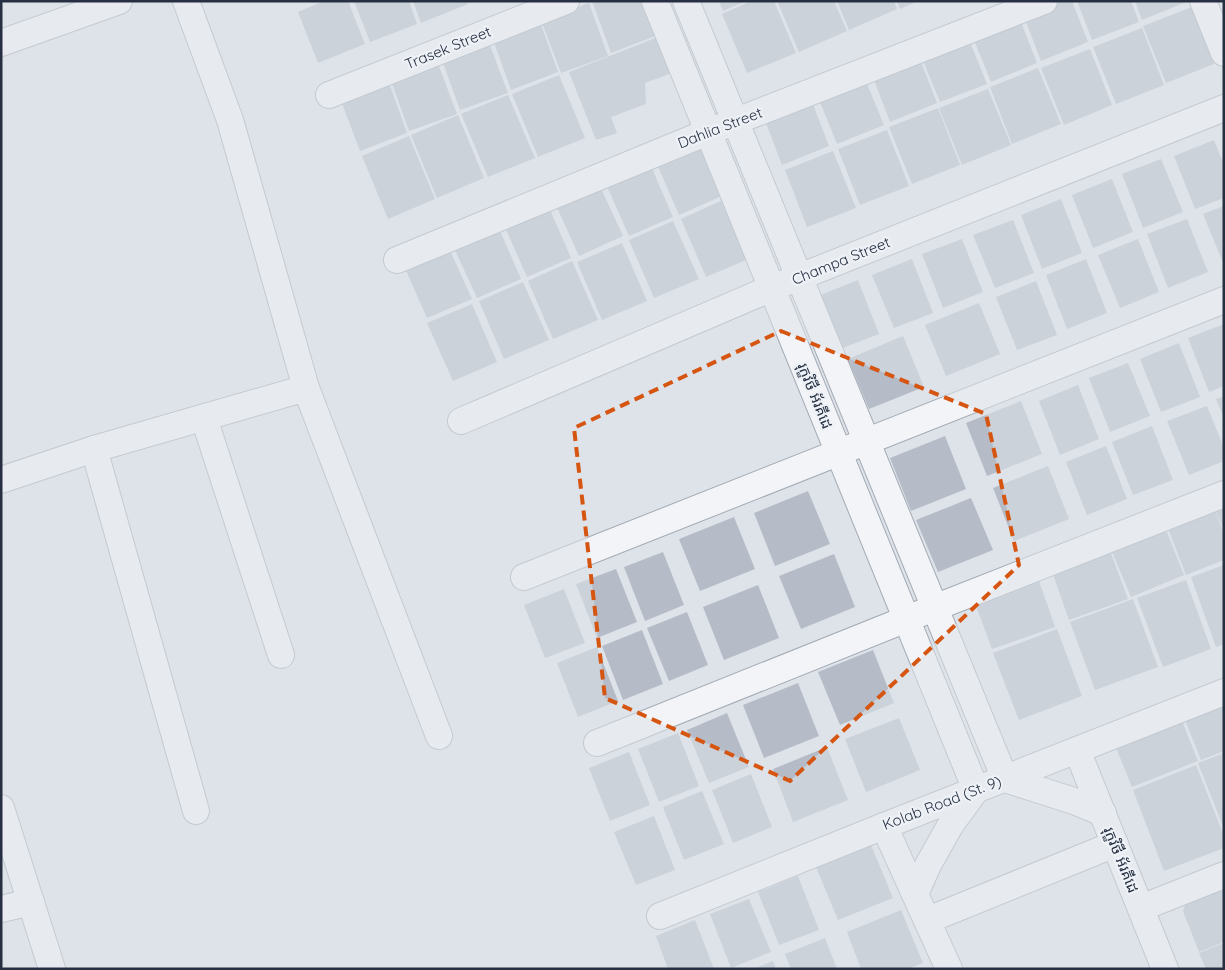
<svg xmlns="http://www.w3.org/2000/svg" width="1225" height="970" viewBox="0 0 1225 970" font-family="Quicksand,'Noto Sans Khmer',sans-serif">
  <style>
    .building { fill: #b5bcc7 }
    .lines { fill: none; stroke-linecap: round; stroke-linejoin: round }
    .minor-casing { stroke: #a3aab4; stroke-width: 28 }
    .minor { stroke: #f2f4f7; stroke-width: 26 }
    .marked { fill: none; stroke: #d55511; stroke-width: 4; stroke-dasharray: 10 6; stroke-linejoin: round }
    .labels { text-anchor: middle; stroke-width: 4.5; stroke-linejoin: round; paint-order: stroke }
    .street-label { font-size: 15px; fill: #263042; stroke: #eef2f7 }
  </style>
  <rect width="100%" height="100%" fill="#dee3e9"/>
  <!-- building -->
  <g class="building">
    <path d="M324 1H348L365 44 318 63 298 12Z"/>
    <path d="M354 1H409L417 24 370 42Z"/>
    <path d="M413 1H467L468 4 421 23Z"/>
    <path d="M592 1H646L658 35 611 53Z"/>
    <path d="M719 1H746L723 11Z"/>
    <path d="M751 1H774L796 53 747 73 722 14Z"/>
    <path d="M777 1H834L847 31 799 52Z"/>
    <path d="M837 1H894L897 9 849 30Z"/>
    <path d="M897 1H918L900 9Z"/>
    <path d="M1056 1H1072L1088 42 1041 61 1023 14Z"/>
    <path d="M1077 1H1131L1139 22 1092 40Z"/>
    <path d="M1135 1H1189L1142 20Z"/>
    <path d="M589 3 608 56 561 73 541 20Z"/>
    <path d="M1192 7 1214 64 1166 83 1143 26Z"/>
    <path d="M1019 17 1037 63 991 82 972 35Z"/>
    <path d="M539 19 558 72 511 90 492 37Z"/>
    <path d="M1142 28 1164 85 1116 104 1093 47Z"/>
    <path d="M658 37 672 73 645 83 646 104 611 117 617 133 596 140 569 72Z"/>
    <path d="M968 37 987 84 940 102 921 56Z"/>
    <path d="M488 40 508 93 460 110 441 57Z"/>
    <path d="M1090 49 1112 105 1064 125 1041 68Z"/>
    <path d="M919 57 937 103 890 122 872 75Z"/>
    <path d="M437 61 457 114 409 131 390 78Z"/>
    <path d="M1038 68 1061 124 1012 144 990 87Z"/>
    <path d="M559 75 585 138 538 157 512 94Z"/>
    <path d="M865 79 884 125 837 144 818 97Z"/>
    <path d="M388 80 407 133 360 151 340 98Z"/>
    <path d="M988 89 1011 145 962 165 939 108Z"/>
    <path d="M508 95 535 158 488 177 461 114Z"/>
    <path d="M811 99 829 146 782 165 764 118Z"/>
    <path d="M938 108 960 165 912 184 889 127Z"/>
    <path d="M458 115 484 178 437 198 411 135Z"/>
    <path d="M887 130 909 186 860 205 838 149Z"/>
    <path d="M409 136 435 199 388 219 362 156Z"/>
    <path d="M1214 140 1224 165V198L1195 209 1174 156Z"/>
    <path d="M700 143 724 195 679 215 656 162Z"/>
    <path d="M833 151 856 208 807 227 785 170Z"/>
    <path d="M1161 159 1183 212 1143 228 1122 174Z"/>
    <path d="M650 164 673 217 629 236 606 184Z"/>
    <path d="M1112 179 1133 232 1093 248 1072 195Z"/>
    <path d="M599 184 623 236 579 256 555 203Z"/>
    <path d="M725 199 751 258 706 277 681 219Z"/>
    <path d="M1061 199 1082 253 1042 269 1021 215Z"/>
    <path d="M548 205 571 258 527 277 504 225Z"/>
    <path d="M1224 206V265L1203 214Z"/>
    <path d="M1187 219 1208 272 1168 288 1147 234Z"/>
    <path d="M1013 220 1034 273 995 288 973 235Z"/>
    <path d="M673 221 699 279 654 298 629 240Z"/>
    <path d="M498 226 521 279 477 298 453 246Z"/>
    <path d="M962 239 983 292 943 308 922 254Z"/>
    <path d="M1138 239 1159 292 1120 308 1098 255Z"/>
    <path d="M622 243 647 301 602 320 577 262Z"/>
    <path d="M448 246 472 299 427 318 404 266Z"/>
    <path d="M912 259 933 313 894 328 872 275Z"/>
    <path d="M1086 259 1107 313 1067 329 1046 275Z"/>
    <path d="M572 261 598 320 553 339 528 281Z"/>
    <path d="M858 280 879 334 840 349 818 296Z"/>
    <path d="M1036 281 1057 335 1017 350 996 297Z"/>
    <path d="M523 282 549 340 504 359 479 301Z"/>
    <path d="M979 303 1000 354 946 376 925 325Z"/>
    <path d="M472 304 497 362 453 381 427 323Z"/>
    <path d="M1224 324V386L1209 392 1188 338Z"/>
    <path d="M903 336 924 387 869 409 848 359Z"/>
    <path d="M1179 343 1200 397 1161 412 1140 359Z"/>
    <path d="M1128 363 1150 416 1110 432 1089 378Z"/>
    <path d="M1078 385 1099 439 1060 455 1039 401Z"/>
    <path d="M1224 396V418L1216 399Z"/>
    <path d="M1021 401 1042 454 987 476 966 423Z"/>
    <path d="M1207 406 1224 448V461L1189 475 1167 421Z"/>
    <path d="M1152 426 1173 480 1133 495 1112 442Z"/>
    <path d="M945 436 966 489 911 511 890 458Z"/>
    <path d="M1106 446 1127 499 1087 515 1066 462Z"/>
    <path d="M1048 466 1069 519 1014 541 993 488Z"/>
    <path d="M808 491 830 544 775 566 754 513Z"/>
    <path d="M971 498 993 550 938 572 916 520Z"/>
    <path d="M1224 500V530L1213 505Z"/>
    <path d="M1213 505 1224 534V560L1186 575 1166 523Z"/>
    <path d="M734 517 755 569 700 591 679 539Z"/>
    <path d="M1164 525 1184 575 1131 597 1110 547Z"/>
    <path d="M1108 545 1128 599 1069 620 1050 566Z"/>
    <path d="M663 552 684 605 645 621 624 567Z"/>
    <path d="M834 554 855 607 801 629 779 576Z"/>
    <path d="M1224 565V644L1216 647 1191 577Z"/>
    <path d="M616 569 637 622 597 638 576 584Z"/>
    <path d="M1037 575 1055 627 992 649 973 598Z"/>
    <path d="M1186 580 1211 649 1163 667 1137 598Z"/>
    <path d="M758 585 779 638 724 660 703 607Z"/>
    <path d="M564 589 585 643 545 658 524 605Z"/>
    <path d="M1133 599 1158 667 1095 690 1070 622Z"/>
    <path d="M687 612 708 665 669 681 647 628Z"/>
    <path d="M1057 629 1082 696 1019 720 993 653Z"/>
    <path d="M642 630 663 684 623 700 602 646Z"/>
    <path d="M597 647 618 701 578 717 557 663Z"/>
    <path d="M873 650 894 703 840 725 818 672Z"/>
    <path d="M798 683 819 736 764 758 743 705Z"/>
    <path d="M1224 694V751L1201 760 1181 710Z"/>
    <path d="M1178 711 1198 761 1132 787 1112 738Z"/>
    <path d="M727 713 749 767 709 783 687 730Z"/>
    <path d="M899 718 920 770 866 792 845 739Z"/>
    <path d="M678 733 699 786 659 802 638 749Z"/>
    <path d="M827 747 848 800 793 822 773 769Z"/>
    <path d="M629 752 650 805 610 821 589 768Z"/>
    <path d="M1224 753V829L1198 763Z"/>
    <path d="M1196 765 1224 836V848L1164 871 1133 790Z"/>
    <path d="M751 774 772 827 733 843 712 790Z"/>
    <path d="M702 791 724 844 684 860 663 807Z"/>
    <path d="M654 816 675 870 636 885 614 832Z"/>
    <path d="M871 845 893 898 838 920 816 867Z"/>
    <path d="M798 876 819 930 779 945 758 892Z"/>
    <path d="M1224 880V942L1199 952 1183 911 1189 894Z"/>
    <path d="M749 899 771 952 731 968 710 914Z"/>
    <path d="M901 910 923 963 908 969H861L847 932Z"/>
    <path d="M695 920 714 969H668L656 936Z"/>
    <path d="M825 938 837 969H791L785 954Z"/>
    <path d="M1224 943V969H1206L1199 953Z"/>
    <path d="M773 961 776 969H753Z"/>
  </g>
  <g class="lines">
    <defs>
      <g id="minor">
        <path d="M186 1 230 120 306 388 439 736"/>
        <path d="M655 1 976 790 951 824 928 865 915 894"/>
        <path d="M686 1 1005 779 1074 801 1103 813"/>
        <path d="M1203 1 1224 53"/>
        <path d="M1 43 119 1"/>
        <path d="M329 95 566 1"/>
        <path d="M397 260 708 132 1044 1"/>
        <path d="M204 418 281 655"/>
        <path d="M461 421 772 288 1224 108"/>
        <path d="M94 449 196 811"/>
        <path d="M1 480 94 449 306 388"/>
        <path d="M524 577 1224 300"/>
        <path d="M597 743 934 608 1224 494"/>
        <path d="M1077 750 1165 969"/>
        <path d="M1 808 52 969"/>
        <path d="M884 826 949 969"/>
        <path d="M1141 908 1224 875"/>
        <path d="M1 909 31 902"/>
        <path d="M660 916 884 826 1224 692"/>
        <path d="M928 920 1115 844"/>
      </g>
    </defs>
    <!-- minor casing -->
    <use href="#minor" class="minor-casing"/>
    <!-- minor -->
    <use href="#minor" class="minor"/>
  </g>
  <!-- marked area -->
  <path d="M0 0H1225V970H0ZM781 331 986 414 1019 565 790 781 605 698 574 428Z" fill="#dee3e9" fill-opacity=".55" fill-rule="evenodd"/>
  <path class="marked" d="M781 331 986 414 1019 565 790 781 605 698 574 428Z"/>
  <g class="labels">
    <!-- street labels -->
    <g class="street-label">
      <text transform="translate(448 48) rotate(-22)" y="5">Trasek Street</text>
      <text transform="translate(720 128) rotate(-21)" y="5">Dahlia Street</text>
      <text transform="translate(841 261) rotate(-22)" y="5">Champa Street</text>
      <text transform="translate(815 396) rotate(68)" y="5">រុក្ខវិថី អ័រគីដេ</text>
      <text transform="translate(942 803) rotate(-21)" y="5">Kolab Road (St. 9)</text>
      <text transform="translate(1121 860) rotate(68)" y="5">រុក្ខវិថី អ័រគីដេ</text>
    </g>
  </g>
  <!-- border -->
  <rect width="1225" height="970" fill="none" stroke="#263042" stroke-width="5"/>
</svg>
